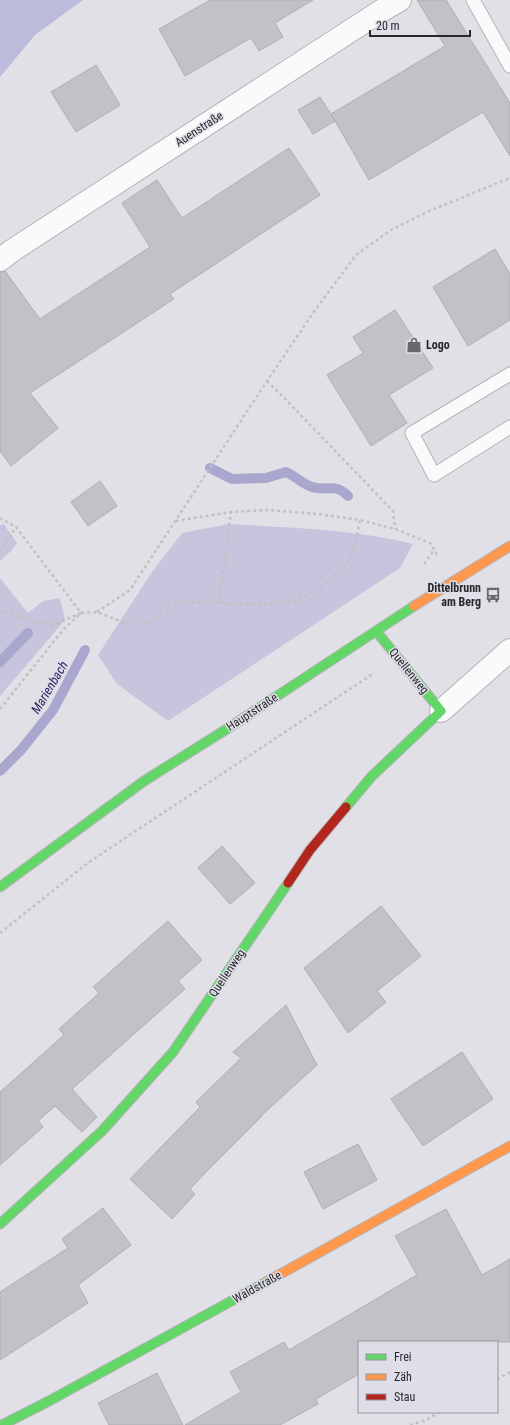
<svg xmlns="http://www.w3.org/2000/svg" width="510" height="1425" viewBox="0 0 510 1425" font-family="'Roboto Condensed',sans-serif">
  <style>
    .green { fill: #c7c5dd }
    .forest { fill: #bdbbdb }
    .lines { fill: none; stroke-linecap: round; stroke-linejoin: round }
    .stream { stroke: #aaa7ce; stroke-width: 10 }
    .building { fill: #c2c1c6; stroke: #afaeb3 }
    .lane-casing { stroke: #b4b4b8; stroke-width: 15 }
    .street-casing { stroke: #b4b4b8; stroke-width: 24 }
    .fast-casing { stroke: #b4b4b8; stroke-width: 11 }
    .slow-casing { stroke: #b4b4b8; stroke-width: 11 }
    .jam-casing { stroke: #b4b4b8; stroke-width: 11 }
    .path { stroke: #c2c1c2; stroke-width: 2.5; stroke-dasharray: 3 3; stroke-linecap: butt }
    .lane { stroke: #fafafb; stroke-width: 13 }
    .street { stroke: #fafafb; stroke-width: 22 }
    .fast { stroke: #63d668; stroke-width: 9 }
    .slow { stroke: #ff974d; stroke-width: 9 }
    .jam { stroke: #b3261e; stroke-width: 9 }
    .labels { text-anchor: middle; stroke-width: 3; stroke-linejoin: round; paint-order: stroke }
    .street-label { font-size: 12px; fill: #28282c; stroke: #dfdee8 }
    .poi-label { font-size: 12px; font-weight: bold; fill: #28282c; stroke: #dfdee8; text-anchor: start }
    .water-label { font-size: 13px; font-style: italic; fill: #2c1f5f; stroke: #dfdee8 }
  </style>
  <rect width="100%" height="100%" fill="#e1e0e6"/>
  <!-- green -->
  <g class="green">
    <path d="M3 523 17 543 11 551 0 561V526Z"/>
    <path d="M229 524C290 528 353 529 413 544L400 568 168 721 117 684 98 655 152 572 182 533Z"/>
    <path d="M0 578 28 613 43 601 60 598 65 620 0 696Z"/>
  </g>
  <!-- forest -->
  <path class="forest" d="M0 0H83L35 35 0 77Z"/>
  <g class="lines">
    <!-- stream -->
    <g class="stream">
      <path d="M210 468 232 479 266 478 286 472C295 476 303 484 312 487 328 492 334 482 348 496"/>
      <path d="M0 662 28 633"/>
      <path d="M0 771 21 750 53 710 85 650"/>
    </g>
  </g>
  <!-- building -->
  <g class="building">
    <path d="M210 0H313L275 23 283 37 259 51 251 38 185 76 159 29Z"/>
    <path d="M417 0H446L510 103V156L483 112 369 180 331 114 445 46Z"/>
    <path d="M96 65 120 105 76 132 51 92Z"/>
    <path d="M320 97 335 121 313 134 298 110Z"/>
    <path d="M289 148 320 195 170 294 174 299 30 393 58 428 11 466 0 451V272L5 271 40 319 150 247 122 203 157 180 182 218Z"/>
    <path d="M495 249 510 274V320L468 346 433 287Z"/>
    <path d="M395 310 433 368 389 395 407 423 371 446 327 375 363 353 353 337Z"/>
    <path d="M100 481 117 506 88 526 71 502Z"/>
    <path d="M222 846 255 883 230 904 198 868Z"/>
    <path d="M381 906 421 956 377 991 386 1002 348 1033 304 968Z"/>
    <path d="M168 921 202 960 178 981 185 989 72 1089 97 1117 82 1132 55 1106 38 1121 43 1127 0 1165V1092L64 1035 59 1029 99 993 93 987Z"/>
    <path d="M286 1005 317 1065 262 1115V1116L207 1171 190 1189 195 1194 172 1219 130 1179 200 1107 196 1102 241 1058 233 1052Z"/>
    <path d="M462 1052 493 1099 423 1146 391 1099Z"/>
    <path d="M358 1144 377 1180 323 1209 304 1172Z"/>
    <path d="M103 1208 131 1245 78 1285 88 1303 0 1360V1292L68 1248 62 1239Z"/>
    <path d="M446 1209 482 1275 510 1259V1342H359V1374L316 1399 318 1404 280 1425H185L241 1392 230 1372 284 1342 289 1350 417 1275 395 1236Z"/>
    <path d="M157 1373 183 1425H109L98 1403Z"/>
  </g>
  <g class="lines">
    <defs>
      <g id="lane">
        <path d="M473 0 510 66"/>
        <path d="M510 374 412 433 434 475 510 427"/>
      </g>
      <g id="street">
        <path d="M0 260 13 250 381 11 400 0"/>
        <path d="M441 711 510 650"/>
      </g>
      <g id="fast">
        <path d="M346 807 372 776 441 711 376 631"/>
        <path d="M0 887 144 781 230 727 414 606"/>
        <path d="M0 1224 102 1131 173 1052 288 883"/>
        <path d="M2 1425 49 1401 268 1281"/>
      </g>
      <g id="slow">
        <path d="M414 606 510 546"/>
        <path d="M268 1281 510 1146"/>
      </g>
      <path id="jam" d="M288 883 310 850 346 807"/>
    </defs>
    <!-- lane casing -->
    <use href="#lane" class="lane-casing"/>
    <!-- street casing -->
    <use href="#street" class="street-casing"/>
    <!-- fast casing -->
    <use href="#fast" class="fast-casing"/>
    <!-- slow casing -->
    <use href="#slow" class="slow-casing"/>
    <!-- jam casing -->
    <use href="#jam" class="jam-casing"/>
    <!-- path -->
    <g class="path">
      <path d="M267 381 290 404 393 511 395 529"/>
      <path d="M0 518 16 527 81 613 53 625 35 622 0 610"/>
      <path d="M176 521 231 512 267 510 318 514 360 520 395 529 430 543 438 556"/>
      <path d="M0 553 16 527"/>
      <path d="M424 564 434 550"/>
      <path d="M219 603 231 512"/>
      <path d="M97 612 130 590 267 381 315 310 356 255 391 230 429 211 510 178"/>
      <path d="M0 709 63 630 81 613 97 612 127 624H139L154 620 161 614 168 612V602L265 604 294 601 310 594 330 580 346 564 354 551 360 520"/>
      <path d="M0 933 89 862 374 673"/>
      <path d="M497 1379 510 1372"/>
      <path d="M410 1425 426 1420 440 1412"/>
    </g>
    <!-- lane -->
    <use href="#lane" class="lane"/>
    <!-- street -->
    <use href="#street" class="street"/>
    <!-- fast -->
    <use href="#fast" class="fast"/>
    <!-- slow -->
    <use href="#slow" class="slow"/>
    <!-- jam -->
    <use href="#jam" class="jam"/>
  </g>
  <!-- icons -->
  <defs>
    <symbol id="shop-bare" viewBox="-9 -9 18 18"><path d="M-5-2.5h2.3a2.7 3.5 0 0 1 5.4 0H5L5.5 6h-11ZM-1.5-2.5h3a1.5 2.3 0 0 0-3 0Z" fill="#69686d" stroke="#dfdee8" stroke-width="2.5" paint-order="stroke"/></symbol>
    <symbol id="bus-bare" viewBox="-9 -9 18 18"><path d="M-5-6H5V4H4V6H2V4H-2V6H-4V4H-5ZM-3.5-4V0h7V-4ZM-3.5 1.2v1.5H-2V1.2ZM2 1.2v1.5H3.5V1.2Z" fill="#69686d" stroke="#dfdee8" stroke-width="2.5" paint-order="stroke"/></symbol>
  </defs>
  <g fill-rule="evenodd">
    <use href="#shop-bare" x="403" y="334" width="22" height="22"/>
    <use href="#bus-bare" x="482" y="584" width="22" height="22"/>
  </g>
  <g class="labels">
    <!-- street labels -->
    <g class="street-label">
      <text transform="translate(199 129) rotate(-33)" y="4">Auenstraße</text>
      <text transform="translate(409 671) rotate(51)" y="4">Quellenweg</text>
      <text transform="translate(252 712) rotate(-33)" y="4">Hauptstraße</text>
      <text transform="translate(227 973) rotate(-56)" y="4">Quellenweg</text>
      <text transform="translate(257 1287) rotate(-29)" y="4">Waldstraße</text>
    </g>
    <!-- poi labels -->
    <g class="poi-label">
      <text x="426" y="349">Logo</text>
      <text x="481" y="592" text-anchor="end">Dittelbrunn<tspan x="481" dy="14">am Berg</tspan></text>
    </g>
    <!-- water labels -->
    <g class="water-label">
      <text transform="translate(49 687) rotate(-59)" y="5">Marienbach</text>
    </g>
  </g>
  <!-- legend -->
  <rect x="358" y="1341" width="140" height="72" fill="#dfdee8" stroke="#96959d"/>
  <rect x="366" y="1354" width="20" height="6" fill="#63d668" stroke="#96959d"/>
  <text x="394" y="1361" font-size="12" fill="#28282c">Frei</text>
  <rect x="366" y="1374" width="20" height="6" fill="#ff974d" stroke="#96959d"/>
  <text x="394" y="1381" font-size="12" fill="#28282c">Zäh</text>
  <rect x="366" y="1394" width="20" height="6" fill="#b3261e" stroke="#96959d"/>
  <text x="394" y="1401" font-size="12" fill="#28282c">Stau</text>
  <!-- scale -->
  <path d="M370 30v6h100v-6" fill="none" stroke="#28282c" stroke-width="2"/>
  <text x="376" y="30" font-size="12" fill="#28282c" stroke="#dfdee8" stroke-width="3" paint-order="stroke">20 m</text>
</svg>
